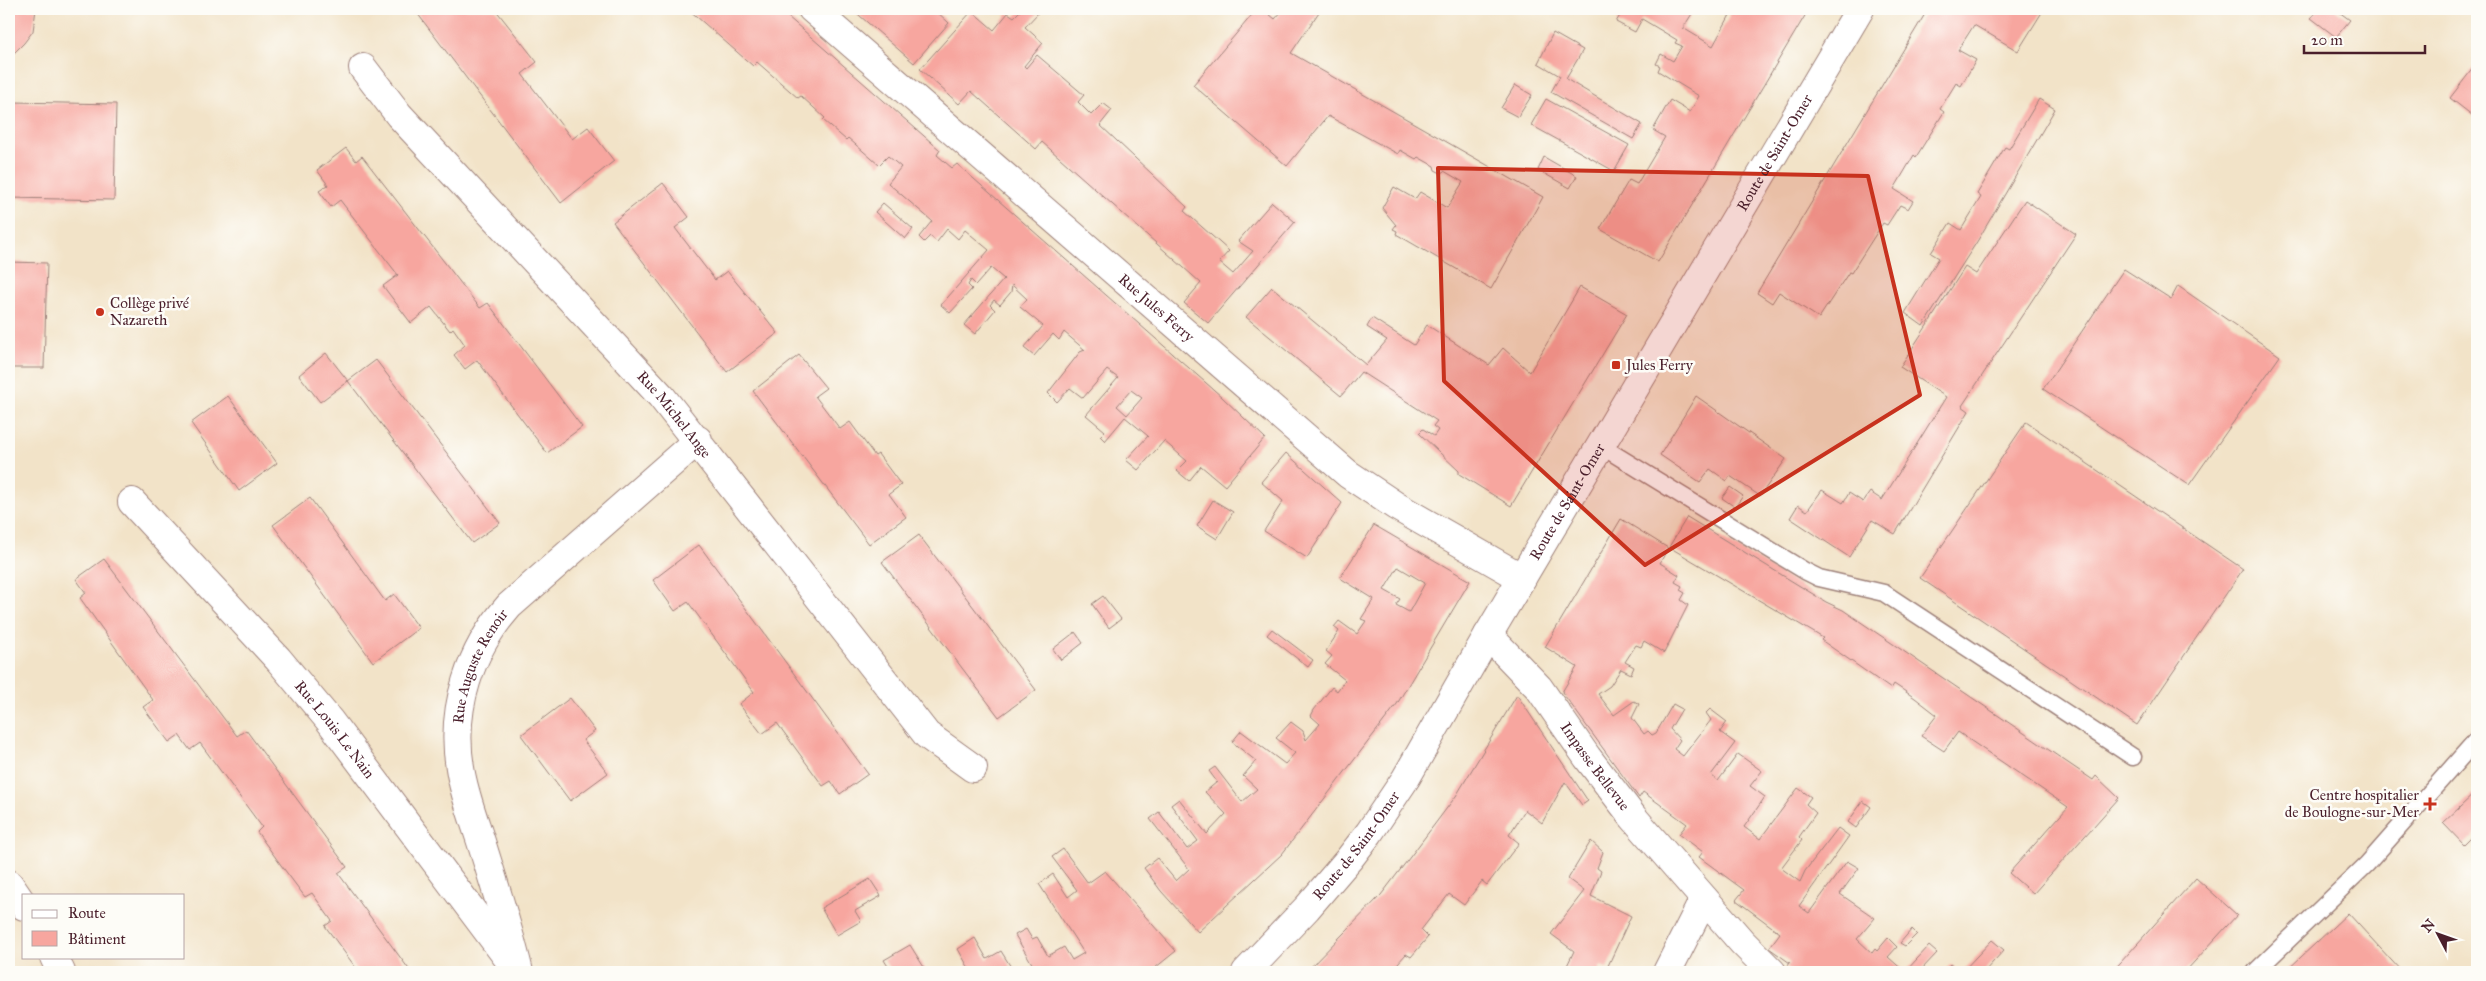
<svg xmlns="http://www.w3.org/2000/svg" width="2486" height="981" viewBox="0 0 2486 981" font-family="'IM FELL Great Primer',serif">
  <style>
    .building { fill: #f7a69f; fill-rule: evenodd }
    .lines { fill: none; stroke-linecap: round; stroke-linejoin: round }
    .service-casing { stroke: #9e817a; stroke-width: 19 }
    .minor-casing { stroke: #9e817a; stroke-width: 30 }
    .secondary-casing { stroke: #9e817a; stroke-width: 30 }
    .service { stroke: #fff; stroke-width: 16 }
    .minor { stroke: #fff; stroke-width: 28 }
    .secondary { stroke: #fff; stroke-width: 28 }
    .marked { fill: #c8321e; fill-opacity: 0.2; stroke: #c8321e; stroke-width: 4; stroke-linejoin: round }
    .poi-dot { fill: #c8321e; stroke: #fdfcf7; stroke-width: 2 }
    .labels { text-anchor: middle; stroke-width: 5; stroke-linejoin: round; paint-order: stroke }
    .street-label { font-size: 15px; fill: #4a1f2b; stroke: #fdfcf7 }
    .poi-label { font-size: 15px; fill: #4a1f2b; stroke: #fdfcf7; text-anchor: start }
  </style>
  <rect width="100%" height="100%" fill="#fdfcf7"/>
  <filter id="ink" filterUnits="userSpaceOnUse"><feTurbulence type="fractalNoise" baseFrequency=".02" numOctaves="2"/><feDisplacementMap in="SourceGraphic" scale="10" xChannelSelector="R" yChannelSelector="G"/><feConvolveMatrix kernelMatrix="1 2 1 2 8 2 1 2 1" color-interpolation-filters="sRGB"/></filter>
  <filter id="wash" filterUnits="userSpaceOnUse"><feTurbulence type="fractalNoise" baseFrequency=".0096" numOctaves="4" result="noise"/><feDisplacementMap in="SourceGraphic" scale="20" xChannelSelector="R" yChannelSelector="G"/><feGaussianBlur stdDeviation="1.12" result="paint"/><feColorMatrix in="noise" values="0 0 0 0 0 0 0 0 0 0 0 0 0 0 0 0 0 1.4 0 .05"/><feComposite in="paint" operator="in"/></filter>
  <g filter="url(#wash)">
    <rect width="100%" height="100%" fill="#f2e3c8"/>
    <g id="blocks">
      <!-- building -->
      <g class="building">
        <path d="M9 9H36L33 31 24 43 14 53 12 52V102L116 104 114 200 9 198Z"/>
        <path d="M414 9H495L537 62 522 74 572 139 588 127 614 161 561 203Z"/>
        <path d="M688 9H779L940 150 937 155 952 168 957 164 1222 397 1265 438 1225 486 1201 466 1189 481 1177 471 1187 461 1164 441 1138 470 1126 460 1148 436 1125 417 1105 441 1100 436 1105 431 1086 415 1118 378 1107 370 1083 398 1070 388 1057 402 1048 393 1080 352 1085 350 1064 332 1059 340 1053 334 1034 356 1024 348 1043 326 1020 307 1027 299 1012 285 1011 292 1000 305 994 300 990 305 995 310 975 334 964 325 1004 279 991 268 976 285 971 280 968 285 972 289 950 313 941 305 989 250 965 230 958 239 947 229 937 242 930 236 924 242 919 237 932 221 888 183 901 167 888 156 879 165 848 138 846 140 823 120 825 118 801 96 798 98 757 62 753 66ZM1131 390 1142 398 1127 415 1117 406Z"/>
        <path d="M852 9H934L949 23 914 63Z"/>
        <path d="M1022 9H1033L1038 13 1025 27 1043 43 1024 66 1026 68 1037 55 1084 95 1078 102 1091 115 1103 103 1112 110 1100 125 1187 207 1184 211 1229 251 1219 262 1233 274 1253 251 1238 241 1272 202 1295 222 1208 323 1184 303 1201 283 1042 142 1036 149 971 91 959 104 920 69 972 11 994 30 1008 13 1014 17Z"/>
        <path d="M1257 9H1263L1275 19 1284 9H1321L1291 53 1543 197 1491 289 1396 234 1397 231 1393 229 1396 225 1382 208 1394 187 1415 199 1420 192 1447 208 1463 182 1444 171 1441 173 1435 170 1434 166 1418 157 1416 159 1400 150 1398 154 1328 116 1287 166 1193 85Z"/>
        <path d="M1624 9H1695L1683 28 1713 46 1730 15H1728L1732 9H1809L1658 262 1600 229 1629 180 1637 184 1665 137 1653 130 1670 100 1690 112 1699 96 1658 71 1660 66 1656 64 1661 54 1673 61 1682 46 1675 43 1677 40 1642 19 1635 32 1616 22Z"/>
        <path d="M1928 9H2044L2018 51 1974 25 1958 50 1976 60 1961 86 1956 83 1940 109 1944 112 1916 157 1914 155 1894 189 1913 201 1908 209 1900 205 1887 225 1883 223 1851 273 1849 272 1819 318 1779 292 1772 303 1757 293Z"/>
        <path d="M2319 9H2335L2350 20 2336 37 2311 18Z"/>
        <path d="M1553 33 1583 50 1566 79 1642 124 1633 139 1551 92 1560 76 1538 63Z"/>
        <path d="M2477 63V119L2450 98Z"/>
        <path d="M1515 85 1532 95 1518 117 1501 108Z"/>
        <path d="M1546 99 1629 145 1614 171 1531 125Z"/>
        <path d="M2039 99 2055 109 1978 240 1923 326 1905 313 1939 258 1931 253 1950 223 1961 230 1981 197 1977 194 2005 147 2009 149Z"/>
        <path d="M346 148 356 161 362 156 480 308 488 303 582 427 547 453 477 360 465 369 454 355 465 345 453 328 450 331 431 307 411 323 383 286 398 275 340 200 331 207 319 191 328 185 317 170Z"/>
        <path d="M1544 157 1577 176 1570 188 1538 170Z"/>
        <path d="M663 183 689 217 675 228 715 280 727 271 778 333 727 372 613 222Z"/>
        <path d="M2025 200 2076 234 1962 406 1969 411 1895 534 1872 520 1849 557 1790 518 1798 505 1807 511 1822 490 1843 503 1849 493 1863 502 1870 492 1882 500 1946 397 1900 367 1965 267 1976 274Z"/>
        <path d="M883 203 913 229 905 239 875 212Z"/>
        <path d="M9 262 47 263 44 368H9Z"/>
        <path d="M2124 269 2171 299 2178 286 2280 356 2189 485 2043 389Z"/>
        <path d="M1272 287 1366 365 1387 340 1367 327 1372 318 1414 345 1427 325 1489 365 1503 348 1530 372 1580 287 1627 314 1511 506 1459 474V471L1419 433 1423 429 1434 436 1438 430 1433 426 1437 421 1361 372 1341 396 1246 317Z"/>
        <path d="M326 353 348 381 376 360 500 523 472 543 348 381 320 402 299 375Z"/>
        <path d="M799 355 826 388 815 396 840 429 850 422 875 456 878 454 901 485 889 494 906 517 869 544 753 391Z"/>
        <path d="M228 396 277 463 239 491 191 423Z"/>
        <path d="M1696 396 1786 459 1760 496 1730 476 1727 481 1710 469 1700 482 1660 455Z"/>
        <path d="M2026 422 2243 569 2137 725 1920 578Z"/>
        <path d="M1286 453 1342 503 1307 558 1264 531 1283 501 1261 482Z"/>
        <path d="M1730 487 1743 496 1735 507 1722 498Z"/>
        <path d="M310 498 385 601 394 594 419 628 373 662 273 525Z"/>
        <path d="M1213 500 1233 512 1217 539 1197 526Z"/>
        <path d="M1687 517 1826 602 1843 610 2093 780 2096 776 2119 798 2033 894 2009 873 2068 807 1958 732 1944 751 1921 736 1937 715 1915 698 1894 684 1891 689 1821 640 1823 638 1669 547Z"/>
        <path d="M1621 519 1668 548 1660 563 1679 575 1675 582 1682 586 1680 590 1685 593 1681 600 1688 605 1664 653 1644 641 1641 647 1636 645 1625 662 1634 667 1631 674 1621 669 1610 686 1598 694 1614 715 1634 701 1639 704 1632 718 1644 734 1648 731 1652 735 1656 733 1673 704 1682 709 1670 729 1680 740 1674 749 1683 756 1711 720 1706 713 1710 709 1727 722 1720 732 1735 743 1711 775 1718 781 1738 754 1762 771 1750 786 1765 797 1744 827 1760 839 1798 788 1811 797 1806 804 1816 813 1799 837 1802 840 1781 868 1800 882 1805 871 1838 828 1849 836 1799 906 1809 913 1847 861 1859 868 1840 894 1875 918 1857 939 1872 953 1875 949 1877 951 1888 938 1897 947 1888 957 1905 972 1929 946 1937 953 1921 970 1923 972H1792L1787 967 1790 963 1769 948 1780 933 1736 900 1744 890 1699 857 1703 852 1679 834 1687 824 1643 792 1639 798 1562 692 1577 667 1545 647Z"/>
        <path d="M1374 525 1470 581 1397 704 1282 854 1198 932 1161 891 1144 868 1157 858 1176 881 1189 869 1150 819 1159 812 1187 849 1198 841 1171 805 1179 799 1207 834 1226 814 1205 792 1217 782 1209 771 1215 767 1242 802 1257 789 1243 776 1256 761 1232 742 1241 731 1285 764 1295 753 1276 738 1291 722 1303 731 1306 740 1320 724 1311 716 1314 710 1332 687 1337 691 1345 680 1325 664 1332 656 1326 651 1339 631 1334 627 1339 621 1357 634 1366 621 1361 619 1374 599 1340 578ZM1398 567 1425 583 1409 612 1396 605 1400 599 1384 590Z"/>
        <path d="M919 535 1036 690 999 717 882 562Z"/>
        <path d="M699 545 868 774 840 794 831 781 823 786 777 723 762 734 739 704 754 692 688 602 675 611 653 580Z"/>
        <path d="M104 559 237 736 246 730 347 867 338 873 411 972H359L325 926 332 921 312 893 305 897 281 865 257 832 262 827 200 743 190 750 179 735 169 742 143 707 153 700 80 598 86 593 76 579Z"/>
        <path d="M1103 596 1121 619 1109 628 1092 604Z"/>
        <path d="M1272 629 1313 660 1308 667 1267 635Z"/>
        <path d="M1075 632 1083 643 1061 660 1053 649Z"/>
        <path d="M1517 695 1588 801 1582 805 1565 782 1542 823 1525 810 1509 835 1519 843 1487 885 1482 881 1464 905 1449 894 1421 930 1428 937 1411 957 1406 954 1390 972H1306L1381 895 1407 861 1456 796Z"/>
        <path d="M570 698 595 731 583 740 608 773 570 801 521 735Z"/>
        <path d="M2477 791V832L2464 845 2443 823Z"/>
        <path d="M1863 801 1871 807 1856 828 1848 822Z"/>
        <path d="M1591 841 1603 852 1597 868 1601 871 1591 896 1631 916 1607 968 1601 966 1598 972H1564L1574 951 1551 934 1584 891 1568 879Z"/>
        <path d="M1063 849 1088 883 1105 871 1176 951 1150 972H1037L1015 935 1026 929 1032 939 1037 937 1048 956 1064 947 1072 960 1084 953 1039 884 1053 874 1068 897 1077 890 1052 857Z"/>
        <path d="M2196 878 2237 915 2185 972H2112Z"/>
        <path d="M870 879 881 896 855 911 861 921 837 935 821 908Z"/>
        <path d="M2348 913 2402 972H2285Z"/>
        <path d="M1912 929 1917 934 1905 946 1900 943Z"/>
        <path d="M975 938 987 959 1001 951 1014 972H971L958 949Z"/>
        <path d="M1992 940 2004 950 1984 972H1962Z"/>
        <path d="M910 945 927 972H881L889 968 884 960Z"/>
        <path d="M1950 964 1960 972H1942Z"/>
      </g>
    </g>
  </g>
  <g filter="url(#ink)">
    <use href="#blocks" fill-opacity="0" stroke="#9e817a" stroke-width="1"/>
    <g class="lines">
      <defs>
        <g id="service">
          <path d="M1601 446 1805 571 1819 578 1884 593 2133 757"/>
          <path d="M2255 972 2367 864 2477 739"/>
        </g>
        <g id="minor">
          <path id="s1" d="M812 9 1348 474 1396 506 1522 578"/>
          <path id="s2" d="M363 68 399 115 661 396 927 735 973 768"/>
          <path id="s3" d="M132 502 278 659 329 720 510 961"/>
          <path id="s4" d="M1488 635 1539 688 1587 757 1633 817 1742 942 1772 972"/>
          <path d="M9 884 24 906"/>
          <path d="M54 957 61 972"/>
          <path id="s5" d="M519 972C509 930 496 889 483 848 475 822 464 795 460 768 450 709 470 650 509 606L698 440"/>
          <path d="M1667 972 1704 899"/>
        </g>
        <g id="secondary">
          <path id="s6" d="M1246 972 1307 908 1349 859 1369 833 1406 778 1488 635 1860 9"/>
        </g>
      </defs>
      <!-- service casing -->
      <use href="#service" class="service-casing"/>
      <!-- minor casing -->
      <use href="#minor" class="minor-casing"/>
      <!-- secondary casing -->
      <use href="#secondary" class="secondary-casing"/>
      <!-- service -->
      <use href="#service" class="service"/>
      <!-- minor -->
      <use href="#minor" class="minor"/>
      <!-- secondary -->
      <use href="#secondary" class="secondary"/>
    </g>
  </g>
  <!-- marked area -->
  <path class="marked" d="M1438 168 1868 176 1920 395 1645 565 1444 381Z"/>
  <!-- markers -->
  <g class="poi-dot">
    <circle cx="100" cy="312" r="5"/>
    <rect x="1611" y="360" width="10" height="10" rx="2.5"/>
    <path d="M2427.5 796.5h5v5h5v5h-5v5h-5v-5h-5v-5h5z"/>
  </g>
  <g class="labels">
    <!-- street labels -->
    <g class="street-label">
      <text dy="5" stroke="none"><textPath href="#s6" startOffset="978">Route de Saint-Omer</textPath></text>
      <text dy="5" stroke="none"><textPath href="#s1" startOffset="456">Rue Jules Ferry</textPath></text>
      <text dy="5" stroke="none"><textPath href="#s2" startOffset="466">Rue Michel Ange</textPath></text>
      <text dy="5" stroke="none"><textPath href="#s6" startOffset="572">Route de Saint-Omer</textPath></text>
      <text dy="5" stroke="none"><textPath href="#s5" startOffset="319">Rue Auguste Renoir</textPath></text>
      <text dy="5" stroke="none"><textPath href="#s3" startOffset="305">Rue Louis Le Nain</textPath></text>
      <text dy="5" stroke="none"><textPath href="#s4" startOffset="170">Impasse Bellevue</textPath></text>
      <text dy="5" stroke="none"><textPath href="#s6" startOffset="168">Route de Saint-Omer</textPath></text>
    </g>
    <!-- poi labels -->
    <g class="poi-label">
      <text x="110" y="308">Collège privé<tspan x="110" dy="17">Nazareth</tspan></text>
      <text x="1626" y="370">Jules Ferry</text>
      <text x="2419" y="800" text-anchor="end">Centre hospitalier<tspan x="2419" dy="17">de Boulogne-sur-Mer</tspan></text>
    </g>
  </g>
  <!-- margin -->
  <rect width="2486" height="981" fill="none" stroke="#fdfcf7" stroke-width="30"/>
  <!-- legend -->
  <rect x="22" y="894" width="162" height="65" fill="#fdfcf7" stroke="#b5a4a5"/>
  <rect x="32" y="910" width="25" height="8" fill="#ffffff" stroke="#b5a4a5"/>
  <text x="68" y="918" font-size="15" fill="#4a1f2b">Route</text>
  <rect x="32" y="931" width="25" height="15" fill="#f7a69f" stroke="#b5a4a5"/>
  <text x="68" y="944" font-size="15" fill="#4a1f2b">Bâtiment</text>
  <!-- north arrow -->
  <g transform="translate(2438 934) rotate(311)" stroke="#fdfcf7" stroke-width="4" paint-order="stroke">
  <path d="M0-4L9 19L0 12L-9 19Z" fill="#4a1f2b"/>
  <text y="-8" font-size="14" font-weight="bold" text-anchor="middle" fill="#4a1f2b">N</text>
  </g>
  <!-- scale -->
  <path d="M2304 45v8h121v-8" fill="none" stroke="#4a1f2b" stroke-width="2.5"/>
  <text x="2311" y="45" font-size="15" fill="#4a1f2b" stroke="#fdfcf7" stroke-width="4" paint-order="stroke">20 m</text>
</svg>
